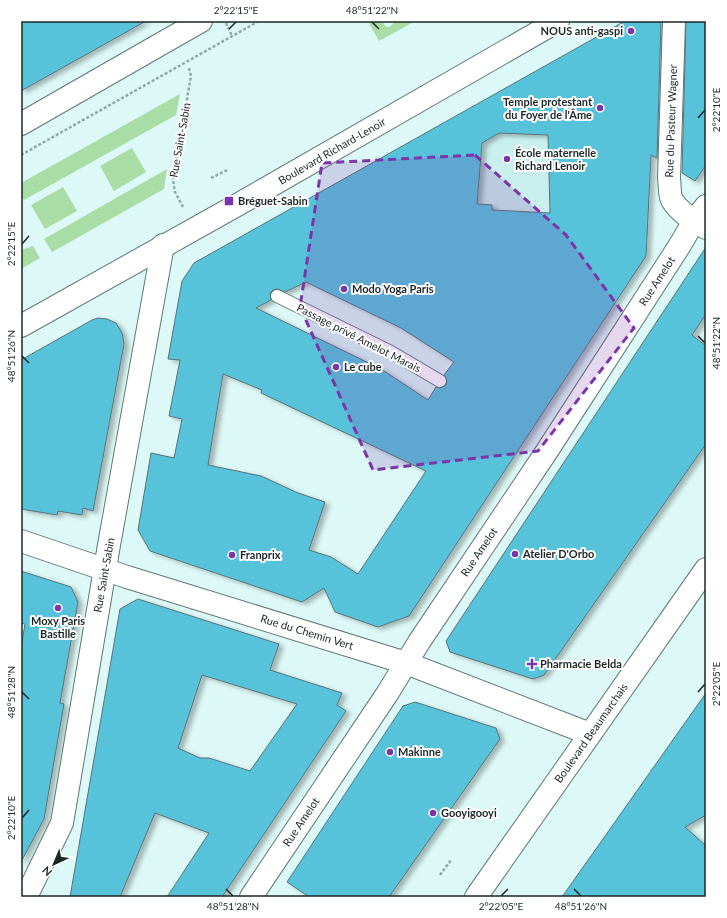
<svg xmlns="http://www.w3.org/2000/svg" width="727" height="918" viewBox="0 0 727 918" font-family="Lato,sans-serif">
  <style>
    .built { fill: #caf0ed }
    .green { fill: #aadca5 }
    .building { fill: #57c3da; stroke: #5a7278; fill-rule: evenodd; filter: url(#shadow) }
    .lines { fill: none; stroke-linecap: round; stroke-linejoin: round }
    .lane-casing { stroke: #5f7875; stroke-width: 14 }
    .street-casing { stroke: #5f7875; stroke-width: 24 }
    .secondary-casing { stroke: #5f7875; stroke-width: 24 }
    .primary-casing { stroke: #5f7875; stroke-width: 24 }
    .path { stroke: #93a8a6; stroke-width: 2.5; stroke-dasharray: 3 2; stroke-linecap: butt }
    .lane { stroke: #fff; stroke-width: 12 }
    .street { stroke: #fff; stroke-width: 22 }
    .secondary { stroke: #fff; stroke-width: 22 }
    .primary { stroke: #fff; stroke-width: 22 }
    .marked { fill: #7c35a9; fill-opacity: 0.2; stroke: #7c35a9; stroke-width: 3; stroke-dasharray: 8 5; stroke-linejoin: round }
    .ticks { fill: none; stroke: #1d2726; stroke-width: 1.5 }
    .poi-dot { fill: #7c35a9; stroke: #fff; stroke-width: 1.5 }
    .labels { text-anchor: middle; stroke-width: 4; stroke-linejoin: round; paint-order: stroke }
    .poi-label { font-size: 11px; font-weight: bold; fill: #1d2726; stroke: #fff; text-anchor: start }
    .street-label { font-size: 11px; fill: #1d2726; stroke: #fff }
    .neatline { fill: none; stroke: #1d2726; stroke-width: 1.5 }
    .ticks-label { font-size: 10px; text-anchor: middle; fill: #1d2726 }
  </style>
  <defs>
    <filter id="shadow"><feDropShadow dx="4.5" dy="2.5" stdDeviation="2" flood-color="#0004"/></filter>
  </defs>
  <rect width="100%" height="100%" fill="#ddf9f7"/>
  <!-- built -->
  <path class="built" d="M547 65 550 219 460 258 466 145Z"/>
  <!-- green -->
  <g class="green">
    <path d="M368 21H382L385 26 389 27 393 24 395 21H410L412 23 379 41Z"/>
    <path d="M180 94 176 115 24 200 21 196V183Z"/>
    <path d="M132 148 146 172 114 191 100 166Z"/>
    <path d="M167 169 164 189 52 252 44 239Z"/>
    <path d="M63 187 77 211 45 229 31 205Z"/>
    <path d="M33 246 40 258 21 269V250Z"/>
  </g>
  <!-- building -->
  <g class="building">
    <path d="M21 21H146L21 91Z"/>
    <path d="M625 21H661L657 158 651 155 646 256 409 616 378 627 335 612 324 588 302 602 150 551 138 530 151 453 174 458 182 419 169 416 180 360 168 359 182 281 194 263ZM499 133 548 135 550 213 492 210V205L477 204 482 143ZM306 282 401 328 454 362 444 375 447 381 446 385 440 388 436 387 428 400 381 369 256 308 271 300 270 293 273 290 277 289 285 292ZM223 374 262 390 261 393 426 471 358 574 331 557 309 550 325 502 298 493 261 476 208 465Z"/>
    <path d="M686 21H706V165L695 181 682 173Z"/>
    <path d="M706 247V314L692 335 706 346V444L544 675 533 679 450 652 446 641Z"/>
    <path d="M98 318 107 319 116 323 122 333 124 344 93 511 83 508 82 515 58 511 57 515 21 509V360L92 320Z"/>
    <path d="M21 571 71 587 78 602 60 703 64 704 44 819 21 862V648L25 624 21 623Z"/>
    <path d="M138 599 279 644 270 670 342 693 337 705 346 711 222 897H167L209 833 155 813 120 897H70L120 609ZM202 675 297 704 250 771 209 758H200L178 748Z"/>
    <path d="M706 693V815L685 827 706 846V897H562Z"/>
    <path d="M415 702 496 728 500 739 389 897H309L287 882 403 706Z"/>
  </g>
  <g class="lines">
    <defs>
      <path id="lane" d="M277 296 391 352 440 381"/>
      <g id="street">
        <path d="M674 21 669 178C670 184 669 194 672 200 679 212 694 221 706 228"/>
        <path d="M21 326 239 204 558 21"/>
        <path d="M26 897 62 823 109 545 163 245"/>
        <path d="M251 897 387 694 419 642 547 451 680 245 694 221 706 206"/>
      </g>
      <g id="secondary">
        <path d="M21 124 201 21"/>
        <path d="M21 541 127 577 406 663 590 734"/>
      </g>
      <path id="primary" d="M476 897 706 569"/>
    </defs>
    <!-- lane casing -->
    <use href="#lane" class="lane-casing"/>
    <!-- street casing -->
    <use href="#street" class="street-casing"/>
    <!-- secondary casing -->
    <use href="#secondary" class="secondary-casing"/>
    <!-- primary casing -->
    <use href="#primary" class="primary-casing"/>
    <!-- path -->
    <g class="path">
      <path d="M226 23 232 36"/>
      <path d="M21 155 259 21"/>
      <path d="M211 178 227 170"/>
      <path d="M183 207 175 192 173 180 191 76 189 68"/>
      <path d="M440 875 451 860"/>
    </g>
    <!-- lane -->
    <use href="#lane" class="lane"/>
    <!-- street -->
    <use href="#street" class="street"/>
    <!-- secondary -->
    <use href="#secondary" class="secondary"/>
    <!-- primary -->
    <use href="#primary" class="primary"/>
  </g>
  <!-- marked area -->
  <path class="marked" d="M475 155 566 235 634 328 538 451 373 470 300 307 322 163Z"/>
  <!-- ticks -->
  <path class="ticks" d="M372 22 379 29M229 29 236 22M698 118 705 110M22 244 29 236M698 336 705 343M22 356 29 363M22 692 29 699M698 692 705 684M22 818 29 810M226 889 233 896M574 889 581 896M501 896 508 889"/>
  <!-- markers -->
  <g class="poi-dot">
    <circle cx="631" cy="31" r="4"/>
    <circle cx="600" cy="108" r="4"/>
    <circle cx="507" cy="159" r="4"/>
    <rect x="224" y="196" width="10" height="10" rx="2"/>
    <circle cx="344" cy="289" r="4"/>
    <circle cx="336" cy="367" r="4"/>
    <circle cx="515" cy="554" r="4"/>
    <circle cx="232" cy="555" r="4"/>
    <circle cx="58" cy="608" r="4"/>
    <path d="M530 658h4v4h4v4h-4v4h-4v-4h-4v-4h4z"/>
    <circle cx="390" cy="752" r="4"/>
    <circle cx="433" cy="813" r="4"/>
  </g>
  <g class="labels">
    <!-- poi labels -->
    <g class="poi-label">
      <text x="623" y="35" text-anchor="end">NOUS anti-gaspi</text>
      <text x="592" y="106" text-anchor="end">Temple protestant<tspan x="592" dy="13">du Foyer de l'Âme</tspan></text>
      <text x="515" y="157">École maternelle<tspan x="515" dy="13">Richard Lenoir</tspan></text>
      <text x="238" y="205">Bréguet-Sabin</text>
      <text x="352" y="293">Modo Yoga Paris</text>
      <text x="344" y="371">Le cube</text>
      <text x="523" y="558">Atelier D'Orbo</text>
      <text x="240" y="559">Franprix</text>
      <text x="58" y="625" text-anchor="middle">Moxy Paris<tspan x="58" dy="13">Bastille</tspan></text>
      <text x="540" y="668">Pharmacie Belda</text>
      <text x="398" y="756">Makinne</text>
      <text x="441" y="817">Gooyigooyi</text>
    </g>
    <!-- street labels -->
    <g class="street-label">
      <text transform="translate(671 121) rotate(-88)" y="4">Rue du Pasteur Wagner</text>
      <text transform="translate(180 140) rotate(-80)" y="4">Rue Saint-Sabin</text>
      <text transform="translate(332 151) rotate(-30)" y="4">Boulevard Richard-Lenoir</text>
      <text transform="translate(657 281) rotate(-57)" y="4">Rue Amelot</text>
      <text transform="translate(359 338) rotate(27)" y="4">Passage privé Amelot Marais</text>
      <text transform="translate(479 552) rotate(-56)" y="4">Rue Amelot</text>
      <text transform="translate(104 575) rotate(-80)" y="4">Rue Saint-Sabin</text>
      <text transform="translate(307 632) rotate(17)" y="4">Rue du Chemin Vert</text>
      <text transform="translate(591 733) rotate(-55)" y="4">Boulevard Beaumarchais</text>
      <text transform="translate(301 822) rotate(-56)" y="4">Rue Amelot</text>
    </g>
  </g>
  <!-- border -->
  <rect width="727" height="918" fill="none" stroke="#ffffff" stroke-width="44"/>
  <!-- north arrow -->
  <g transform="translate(54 864) rotate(224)" stroke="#ffffff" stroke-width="3" paint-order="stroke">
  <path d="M0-3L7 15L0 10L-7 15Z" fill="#1d2726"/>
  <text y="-6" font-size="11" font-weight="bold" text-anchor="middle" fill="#1d2726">N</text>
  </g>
  <rect x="22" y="22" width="683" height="874" class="neatline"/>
  <g class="ticks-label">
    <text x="236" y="14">2°22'15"E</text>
    <text x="372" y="14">48°51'22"N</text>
    <text transform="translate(716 110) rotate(-90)" y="4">2°22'10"E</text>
    <text transform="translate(11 244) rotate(-90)" y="4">2°22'15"E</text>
    <text transform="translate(716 343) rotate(-90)" y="4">48°51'22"N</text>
    <text transform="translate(11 356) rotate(-90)" y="4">48°51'26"N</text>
    <text transform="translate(716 684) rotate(-90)" y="4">2°22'05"E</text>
    <text transform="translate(11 692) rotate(-90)" y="4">48°51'28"N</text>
    <text transform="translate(11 818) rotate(-90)" y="4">2°22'10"E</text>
    <text x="233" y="910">48°51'28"N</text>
    <text x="501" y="910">2°22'05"E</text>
    <text x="581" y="910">48°51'26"N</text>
  </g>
</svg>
